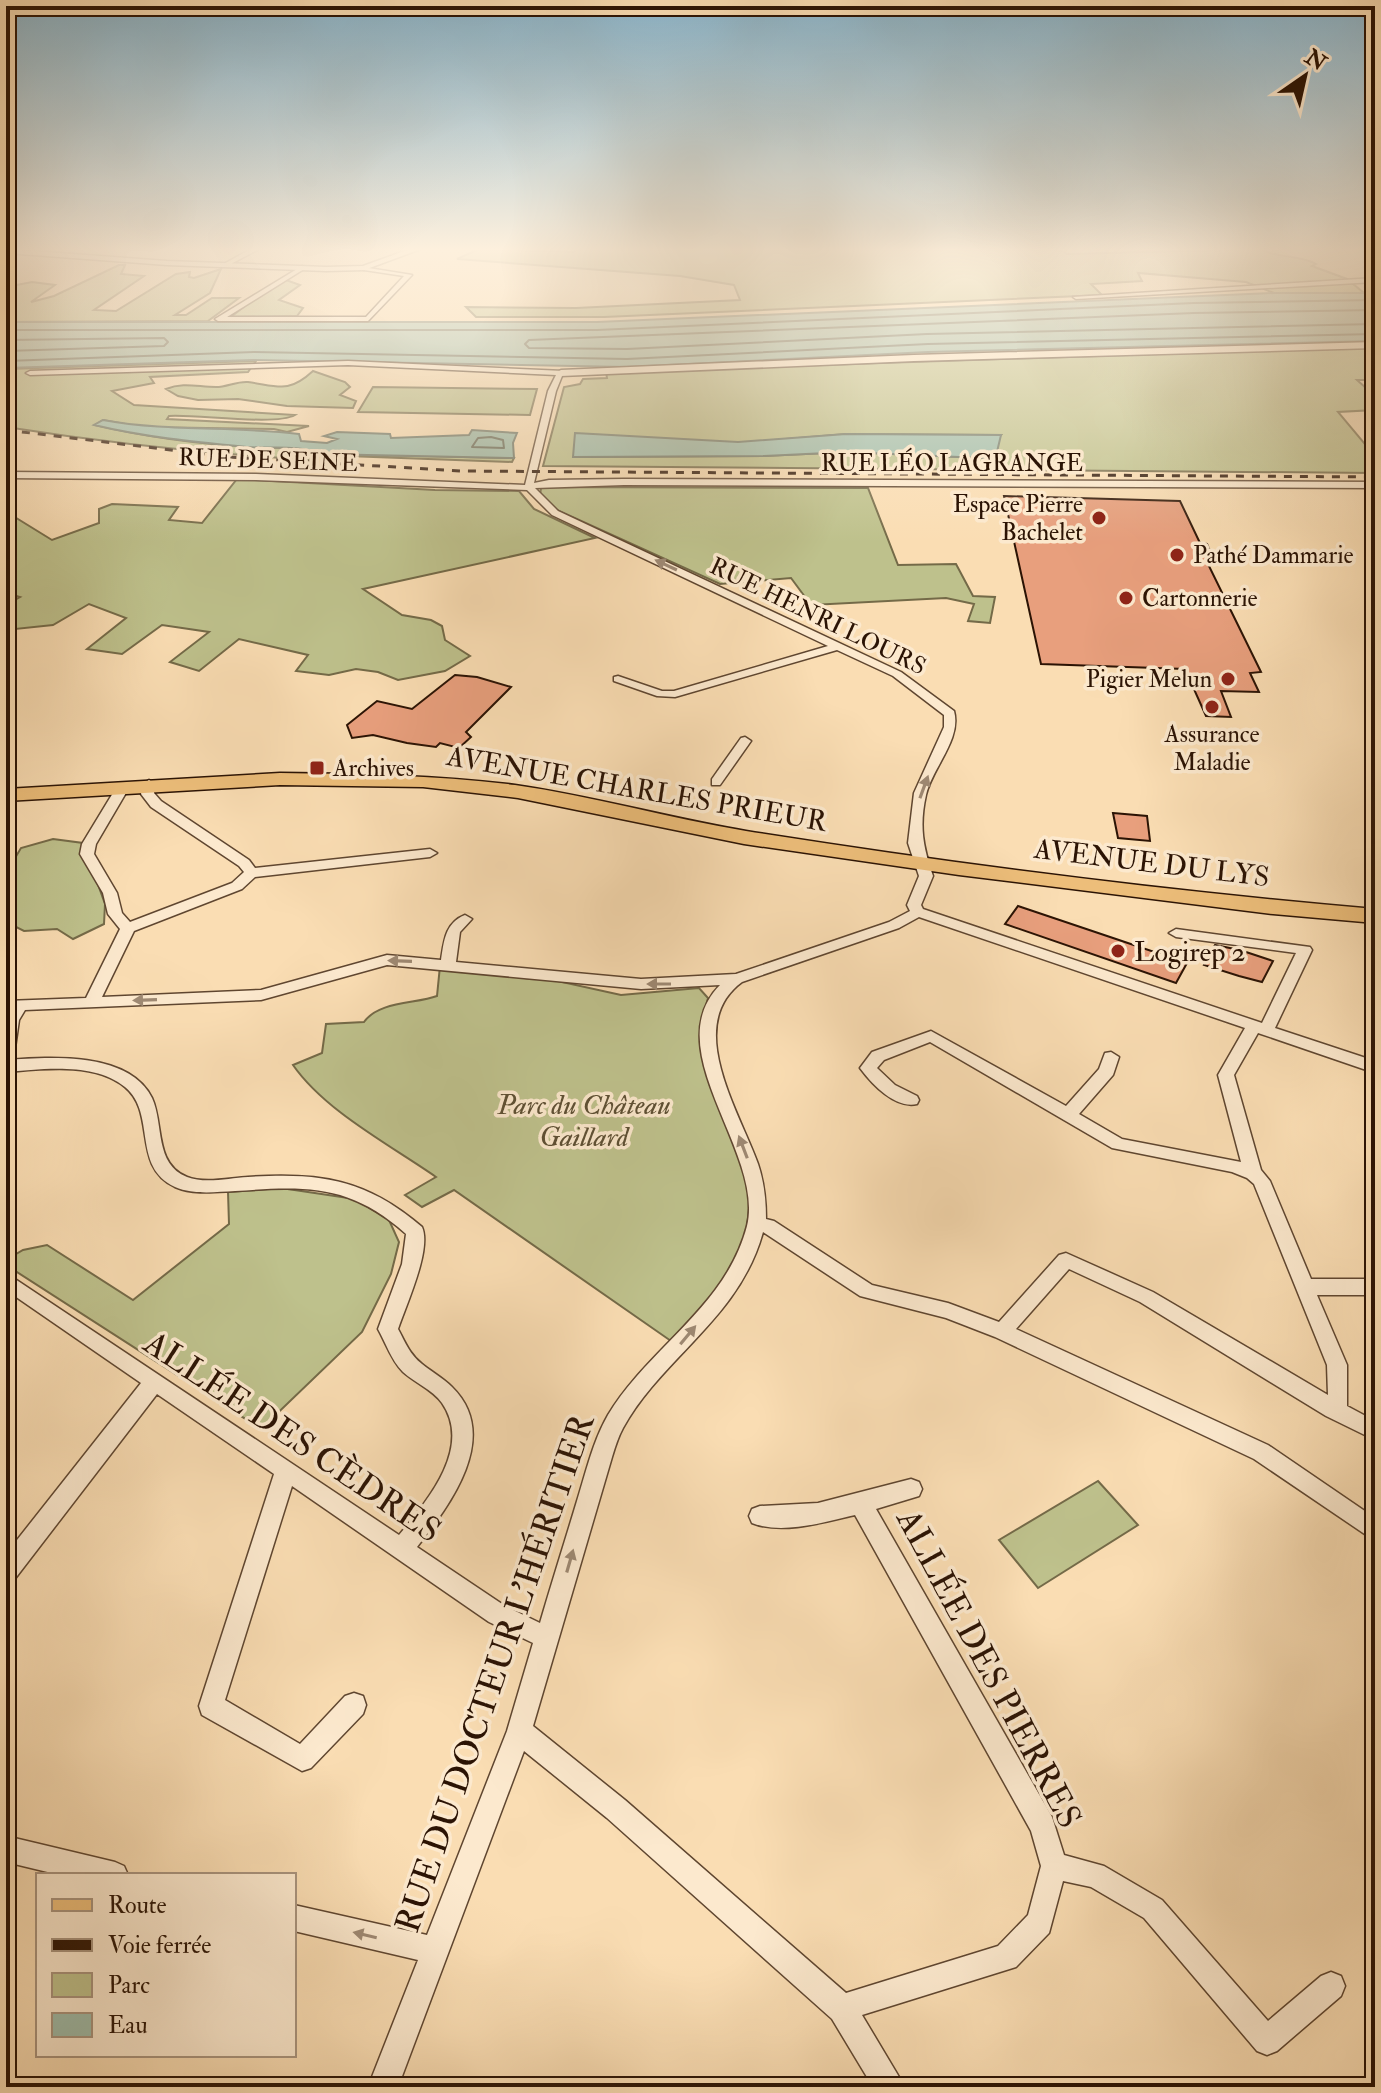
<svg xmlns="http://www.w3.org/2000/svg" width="1381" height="2093" viewBox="0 0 1381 2093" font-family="'IM FELL Double Pica',serif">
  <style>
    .green { fill: #bec18c; stroke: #746a48; stroke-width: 2; fill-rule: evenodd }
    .water { fill: #9ebcaa; stroke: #707868; stroke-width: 2 }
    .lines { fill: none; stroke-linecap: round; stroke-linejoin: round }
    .shore { stroke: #646857; stroke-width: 2 }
    .building { fill: #e89f7d; stroke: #2b1304; stroke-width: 2 }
    .minor-casing { stroke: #5f4630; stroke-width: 3 }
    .tertiary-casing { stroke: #5f4630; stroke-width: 3 }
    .primary-casing { stroke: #2b1304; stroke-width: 3 }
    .minor { fill: #fce9ce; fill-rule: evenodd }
    .tertiary { fill: #fce9ce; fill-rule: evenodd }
    .primary { fill: #edbe7a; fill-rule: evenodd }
    .rail { stroke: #2b1304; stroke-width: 3; stroke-dasharray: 8 8; stroke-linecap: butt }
    .oneway { fill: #9e8973 }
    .poi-dot { fill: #8f2418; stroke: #fce9ce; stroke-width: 3 }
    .labels { text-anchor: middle; stroke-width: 7; stroke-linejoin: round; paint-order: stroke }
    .far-street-label { font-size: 24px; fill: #2b1304; stroke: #fce9ce }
    .far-poi-label { font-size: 24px; fill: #2b1304; stroke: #fce9ce; text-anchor: start }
    .street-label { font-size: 28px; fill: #2b1304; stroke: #fce9ce }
    .poi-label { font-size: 28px; fill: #2b1304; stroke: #fce9ce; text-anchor: start }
    .park-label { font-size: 28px; font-style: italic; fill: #5e5034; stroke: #fce9ce }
    .near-street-label { font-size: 34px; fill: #2b1304; stroke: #fce9ce }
  </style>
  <rect width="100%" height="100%" fill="#faddb3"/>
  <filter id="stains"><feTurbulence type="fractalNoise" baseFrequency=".0025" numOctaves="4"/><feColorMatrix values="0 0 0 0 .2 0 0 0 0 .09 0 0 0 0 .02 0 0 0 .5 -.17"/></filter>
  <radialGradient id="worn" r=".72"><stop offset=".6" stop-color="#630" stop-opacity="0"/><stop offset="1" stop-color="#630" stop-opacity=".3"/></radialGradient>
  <!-- green -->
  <g class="green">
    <path d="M479 249H1060L1067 254 1261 249C1278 259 1298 254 1316 264L1312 266 1347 279 1364 293H1274L1246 282 1138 273 1142 281 1091 284 1102 295 604 317H476L466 307 576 308 740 300 734 285 680 276 457 259Z"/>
    <path d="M119 265H125L121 274 144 276 94 310 116 311 176 274 190 272 189 277 194 278 221 269 210 293 175 315H186L212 298H239L208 321 6 322V287L32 282 55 285 31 302 54 296Z"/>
    <path d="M286 280 300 285 279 300 303 308 297 316 231 317 264 291Z"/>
    <path d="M1375 347V380H1357L1375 396V410L1338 412 1375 456V473L543 466 564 387 580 384 583 379 607 378 606 372ZM846 434 1001 435 981 458 848 452 764 456 573 457Z"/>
    <path d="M256 361 248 372 150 377 154 383 112 391 134 405 295 415C276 426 196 414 169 416L167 419 309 426 287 432 274 429 142 427 103 420 95 425C146 437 200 444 251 447 274 449 299 445 320 454L514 458 512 462 319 455 313 460C210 454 108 443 6 427V369Z"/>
    <path d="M313 371 345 382 350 387 340 395 356 401 353 408 287 406 238 399 198 400 178 396 166 389C183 382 198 387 216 387 227 387 237 381 248 382 278 386 288 394 313 371Z"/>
    <path d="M373 387 537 389 530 415 358 412Z"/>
    <path d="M237 479 435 490 519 491 534 509 595 538 363 589 402 615 431 620 442 626 445 640 470 656 445 671 398 680 378 672 356 669 329 675 296 671 308 655 239 639 199 671 170 662 209 632 162 625 122 654 87 649 126 618 89 604 53 625 6 630V605L20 597 6 593V517L13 516 52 540 99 523V509L112 504 178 507 169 520 202 523Z"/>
    <path d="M552 487 868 488 898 565 956 564 973 596 995 597 990 623 968 621 974 604 946 598 811 605 791 578 720 584 557 510 540 496 541 488Z"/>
    <path d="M53 839 83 843 105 904 104 924 73 939 57 929 24 931 6 922V873L21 848Z"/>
    <path d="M440 966 531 979 535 976 621 995 699 988 708 998C686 1070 732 1120 748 1187 753 1210 744 1244 734 1265 725 1286 687 1322 671 1341L454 1190 422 1207 405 1195 436 1177C390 1145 325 1111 293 1065L322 1053 326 1024 364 1022C379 1001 415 1004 437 996Z"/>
    <path d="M281 1188 355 1199 389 1220 399 1242 391 1274 362 1332 261 1429 6 1265V1260L23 1250 47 1245 133 1300 229 1224 228 1192Z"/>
    <path d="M1098 1481 1138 1525 1038 1588 999 1540Z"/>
  </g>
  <!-- water -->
  <g class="water">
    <path d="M1274 293H1375V341L928 352 627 367 253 360 6 368V322H597Z"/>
    <path d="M103 420C168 432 234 426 299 434L301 441 327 443 337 439 324 436 337 432 390 434 391 438 469 435 472 430 517 433 513 443 514 458 320 454C297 444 271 449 247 447 196 442 144 437 94 425Z"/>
    <path d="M575 433 738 442 846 434 1001 435 996 456 981 458 848 452 764 456 573 457Z"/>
  </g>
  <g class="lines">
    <!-- shore -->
    <g class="shore">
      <path d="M1375 310 1194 313 529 340 525 344 529 348 627 349 927 334 1375 324"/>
      <path d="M6 330H597L1194 303 1375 300"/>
      <path d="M6 340 164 338 168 342 164 346 6 351"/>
      <path d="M6 361 254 352 627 359 928 344 1375 334"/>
      <path d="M491 437 503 440 504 448 472 447 478 438Z"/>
    </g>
  </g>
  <!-- building -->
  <g class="building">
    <path d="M1004 496 1180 501 1200 543 1207 544 1214 560H1206L1261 672 1250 673 1259 692 1221 691 1231 717 1206 716 1185 669 1041 664Z"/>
    <path d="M455 675 477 677 511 687 466 732 471 737 459 748 440 743 436 747 407 743 373 735 352 738 347 725 377 701 412 709Z"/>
    <path d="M1113 813 1147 816 1150 841 1118 838Z"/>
    <path d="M1018 906 1116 939 1187 963 1176 983 1005 924Z"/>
    <path d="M1215 945 1240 950 1273 961 1262 982 1239 976 1204 965Z"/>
  </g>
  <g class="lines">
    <defs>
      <g id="minor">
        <path d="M251 249H259L227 266 222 265Z"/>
        <path d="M302 266 304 269 227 317H366L404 276 364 270 362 267 412 275 368 321H218L215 319Z"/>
        <path d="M1375 278V282L1076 299 1073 297Z"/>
        <path d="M348 361 564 371 556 391 534 483 549 480 624 479 1375 482V488L624 485 535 488 558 511 901 672 954 711C962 739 932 768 926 795 919 826 923 847 933 876L921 905 923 909 1262 1023 1296 953 1176 937 1169 933 1176 929 1310 947 1312 950 1275 1028 1375 1061V1073L1258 1033 1234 1075 1261 1170 1270 1181 1311 1279H1375V1295H1317L1347 1365V1406L1375 1421V1440L1326 1416 1140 1302 1069 1269 1016 1329 1268 1445 1375 1518V1541L1254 1459 995 1337 946 1318 860 1296 763 1232C739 1319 663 1356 623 1428 618 1437 615 1447 612 1457L533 1726 625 1800 846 1993 998 1946 1028 1915 1041 1866 1031 1831 855 1515C825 1522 782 1535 752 1523L749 1516 752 1509 760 1506 818 1503 911 1479 919 1482 922 1489 919 1496 876 1509 1052 1817 1064 1855 1104 1866 1162 1900 1268 2021 1321 1976 1331 1972 1341 1976 1345 1986 1341 1996 1277 2051 1267 2055 1257 2051 1144 1918 1091 1887 1063 1881 1049 1933 1016 1967 862 2015 905 2087H873L832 2019 607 1818 524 1751 398 2087H368L418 1960 294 1931V1905L427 1935 507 1731 533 1643 489 1622 292 1486 225 1700 300 1744 345 1696 354 1693 363 1696 366 1705 363 1714 311 1768 302 1771 202 1715 199 1706 274 1474 157 1394 14 1580 6 1583V1554L141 1383 6 1290V1273L399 1535C427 1501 473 1448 442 1403 432 1389 415 1383 403 1372 391 1360 386 1343 378 1329L402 1264 406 1234C350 1184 307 1186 235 1191 215 1192 194 1195 175 1187 131 1167 157 1113 125 1087 94 1062 43 1069 6 1072V1060C49 1057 129 1051 152 1098 164 1124 154 1164 187 1177 205 1184 229 1178 248 1177 319 1172 367 1179 422 1227 432 1249 406 1305 398 1329 405 1342 410 1355 422 1364 432 1372 443 1378 452 1387 502 1436 450 1505 417 1547L505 1606 540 1623C552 1582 565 1541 577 1501 586 1472 593 1441 608 1415 649 1347 726 1307 747 1226 765 1152 656 1050 720 985L641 989 387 965 261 1000 25 1010 19 1020 14 1055 6 1060V1016L9 1011H6V1001L86 998 120 929 108 914 103 893 80 854 82 844 119 783H129L130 786 96 844 94 854 117 893 122 913 130 922 232 883 244 872 239 866 151 807 141 794 143 784 149 780 155 784 154 793 161 801 249 860 255 868 430 849 437 853 430 857 255 877 242 889 134 931 102 997 261 990 387 955 441 960C444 941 445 923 465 915L472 919 460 932 456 962 641 979 736 974 889 922 910 911 907 905 919 876 908 843 914 793 944 727V715L893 676 837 650 675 697 657 696 614 681V677L618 676 662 691H674L828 646 552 515 527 490 256 480 6 478V472L256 474 525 485 548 391 556 375 348 365 30 375 26 373 30 371ZM919 917 1245 1028 1218 1075 1241 1162 1122 1139 1079 1114 1113 1075 1119 1057 1111 1052 1105 1053 1099 1069 1066 1106 931 1031 872 1052 860 1068C872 1084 895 1109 917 1104L919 1100 917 1096 895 1085 877 1068 884 1060 930 1042 1112 1148 1232 1172 1247 1178 1254 1184 1327 1365 1328 1395 1153 1292 1066 1253 1059 1255 999 1322 948 1303 872 1285 774 1221 766 1219C766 1199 764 1182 758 1164 740 1113 683 1025 742 982L899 928Z"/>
        <path d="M745 737 751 741 720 785H712V779L741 738Z"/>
        <path d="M6 1836 115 1862 124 1866 128 1875H60L6 1862Z"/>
      </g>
      <g id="tertiary">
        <path d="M6 249 167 261 326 267 363 266 410 249H421L364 270 326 271 167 265 6 253Z"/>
        <path d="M494 249H577L573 251Z"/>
        <path d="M1375 342V348L914 361 561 376 556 373 561 370 914 355Z"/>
      </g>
      <path id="primary" d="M280 773C359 774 437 775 515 785 592 796 669 818 746 831 954 864 1165 891 1375 909V923L1273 914 959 875 744 844 518 798 423 787 280 785 6 801V789Z"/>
    </defs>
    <!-- minor casing -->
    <use href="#minor" class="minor-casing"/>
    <!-- tertiary casing -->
    <use href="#tertiary" class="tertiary-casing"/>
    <!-- primary casing -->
    <use href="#primary" class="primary-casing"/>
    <!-- minor -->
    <use href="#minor" class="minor"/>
    <!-- tertiary -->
    <use href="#tertiary" class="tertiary"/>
    <!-- primary -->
    <use href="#primary" class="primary"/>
    <!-- rail -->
    <path class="rail" d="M6 430 229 457 461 471 1375 477"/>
  </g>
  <!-- one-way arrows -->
  <defs><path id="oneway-solid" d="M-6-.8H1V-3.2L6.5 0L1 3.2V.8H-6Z" transform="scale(2)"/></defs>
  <g class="oneway">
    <use href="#oneway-solid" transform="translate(666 565) rotate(-155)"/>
    <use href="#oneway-solid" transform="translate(924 787) rotate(-70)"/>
    <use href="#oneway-solid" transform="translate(400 961) rotate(-178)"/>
    <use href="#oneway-solid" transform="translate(659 984) rotate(180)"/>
    <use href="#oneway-solid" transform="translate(145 1000) rotate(178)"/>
    <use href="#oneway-solid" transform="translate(743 1147) rotate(-111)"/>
    <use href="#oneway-solid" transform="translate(688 1335) rotate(-50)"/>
    <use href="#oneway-solid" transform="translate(570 1561) rotate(-74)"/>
    <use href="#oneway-solid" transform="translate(365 1935) rotate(-167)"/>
  </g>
  <!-- sky -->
  <linearGradient id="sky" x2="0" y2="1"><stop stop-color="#8ab7cf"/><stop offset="0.46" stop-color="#fdf0dd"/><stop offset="1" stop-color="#fdf0dd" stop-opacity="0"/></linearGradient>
  <rect width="1381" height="542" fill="url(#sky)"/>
  <!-- markers -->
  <g class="poi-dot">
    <circle cx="1099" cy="518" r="8"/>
    <circle cx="1177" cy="555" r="8"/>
    <circle cx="1126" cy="598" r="8"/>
    <circle cx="1228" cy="679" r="8"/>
    <circle cx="1212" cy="707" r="8"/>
    <rect x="309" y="760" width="16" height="16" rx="4"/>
    <circle cx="1118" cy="951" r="8"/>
  </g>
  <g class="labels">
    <!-- far-street labels -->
    <g class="far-street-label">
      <text transform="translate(268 460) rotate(2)" y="8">RUE DE SEINE</text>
      <text x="952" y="471">RUE LÉO LAGRANGE</text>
      <text transform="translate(818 616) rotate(26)" y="8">RUE HENRI LOURS</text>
    </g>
    <!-- far-poi labels -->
    <g class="far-poi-label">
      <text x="1083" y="512" text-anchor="end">Espace Pierre<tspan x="1083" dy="28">Bachelet</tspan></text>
      <text x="1193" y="563">Pathé Dammarie</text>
      <text x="1142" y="606">Cartonnerie</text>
      <text x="1212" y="687" text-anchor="end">Pigier Melun</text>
      <text x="1212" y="742" text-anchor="middle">Assurance<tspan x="1212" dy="28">Maladie</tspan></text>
      <text x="333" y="776">Archives</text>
    </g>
    <!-- street labels -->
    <g class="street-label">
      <text transform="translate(637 788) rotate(10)" y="10">AVENUE CHARLES PRIEUR</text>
      <text transform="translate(1152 862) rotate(7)" y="10">AVENUE DU LYS</text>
    </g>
    <!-- poi labels -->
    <g class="poi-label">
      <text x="1134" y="961">Logirep 2</text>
    </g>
    <!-- park labels -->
    <g class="park-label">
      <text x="584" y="1114">Parc du Château<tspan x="584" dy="32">Gaillard</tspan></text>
    </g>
    <!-- near-street labels -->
    <g class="near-street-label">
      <text transform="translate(293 1436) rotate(34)" y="12">ALLÉE DES CÈDRES</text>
      <text transform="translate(990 1668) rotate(62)" y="12">ALLÉE DES PIERRES</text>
      <text transform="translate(494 1673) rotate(-71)" y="12">RUE DU DOCTEUR L'HÉRITIER</text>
    </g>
  </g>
  <!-- margin -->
  <rect width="1381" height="2093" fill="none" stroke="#faddb3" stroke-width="32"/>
  <rect x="8" y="8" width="1365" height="2077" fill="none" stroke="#2b1304" stroke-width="4"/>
  <rect x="16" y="16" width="1349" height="2061" fill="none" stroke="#2b1304" stroke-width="2"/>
  <!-- legend -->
  <rect x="36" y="1873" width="260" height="184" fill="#fce9ce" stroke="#a8937d" stroke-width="2"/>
  <rect x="52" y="1899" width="40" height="12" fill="#edbe7a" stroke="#a8937d" stroke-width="2"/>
  <text x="108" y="1913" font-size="24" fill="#2b1304">Route</text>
  <rect x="52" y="1939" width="40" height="12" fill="#2b1304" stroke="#a8937d" stroke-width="2"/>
  <text x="108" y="1953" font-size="24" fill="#2b1304">Voie ferrée</text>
  <rect x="52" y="1973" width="40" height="24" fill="#bec18c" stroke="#a8937d" stroke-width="2"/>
  <text x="108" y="1993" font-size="24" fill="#2b1304">Parc</text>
  <rect x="52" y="2013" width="40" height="24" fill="#9ebcaa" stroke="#a8937d" stroke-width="2"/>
  <text x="108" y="2033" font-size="24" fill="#2b1304">Eau</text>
  <!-- north arrow -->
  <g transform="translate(1305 76) rotate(34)" stroke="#fce9ce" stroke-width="6" paint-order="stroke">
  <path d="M0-6L14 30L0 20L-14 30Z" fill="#2b1304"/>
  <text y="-12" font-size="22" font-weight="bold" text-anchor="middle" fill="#2b1304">N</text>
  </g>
  <rect width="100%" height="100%" filter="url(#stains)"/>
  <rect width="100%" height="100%" fill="url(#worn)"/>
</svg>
